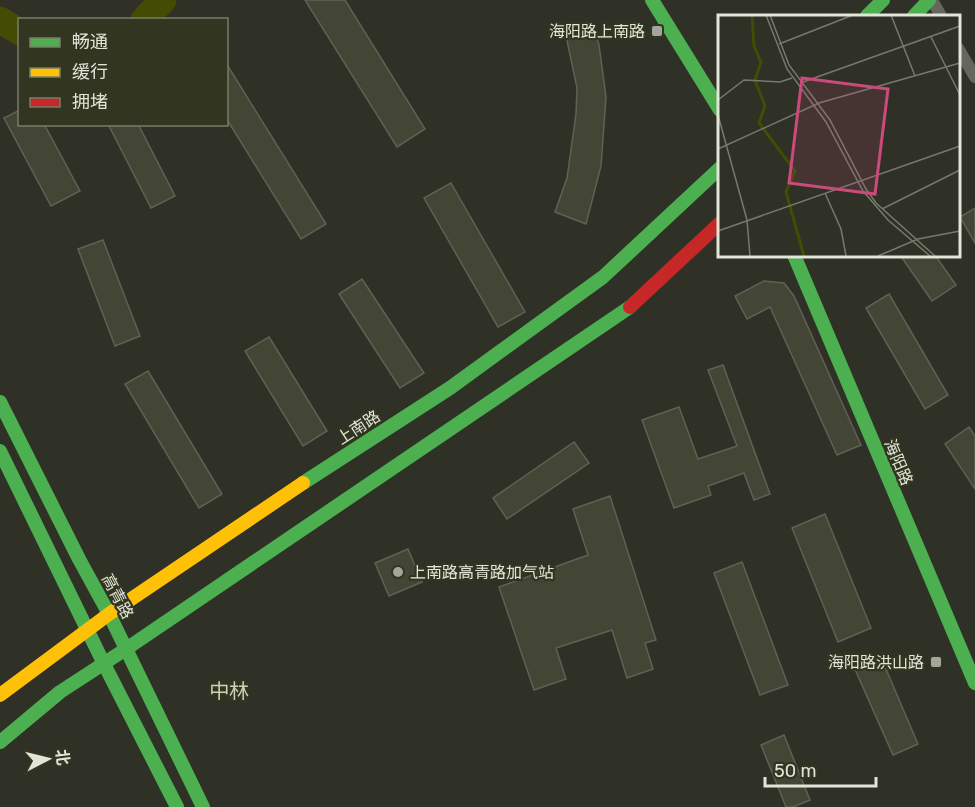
<svg xmlns="http://www.w3.org/2000/svg" width="975" height="807" viewBox="0 0 975 807" font-family="Rubik,'Noto Sans SC',sans-serif">
  <style>
    .lines { fill: none; stroke-linecap: round; stroke-linejoin: round }
    .river { stroke: #444c03; stroke-width: 27 }
    .building { fill: #434634; stroke: #5f6158; stroke-width: 1.5 }
    .street { stroke: #65675e; stroke-width: 12 }
    .fast { stroke: #4caf50; stroke-width: 14 }
    .slow { stroke: #ffc107; stroke-width: 14 }
    .jam { stroke: #c62828; stroke-width: 14 }
    .poi-dot { fill: #a3a69a; stroke: #323621; stroke-width: 2 }
    .labels { text-anchor: middle; stroke-width: 4.5; stroke-linejoin: round; paint-order: stroke }
    .poi-label { font-size: 16px; fill: #e2e5d8; stroke: #323621; text-anchor: end }
    .street-label { font-size: 16px; fill: #e2e5d8; stroke: #323621 }
    .quarter-label { font-size: 20px; fill: #cbd0b7; stroke: #323621 }
    .inset-river { fill: none; stroke: #444c03; stroke-width: 3 }
    .inset-road { fill: none; stroke: #77796d; stroke-width: 1.5 }
    .view { fill: #ca4b7a; fill-opacity: 0.15; stroke: #ca4b7a; stroke-width: 3 }
    .inset-edge { fill: none; stroke: #e2e5d8; stroke-width: 3 }
  </style>
  <rect width="100%" height="100%" fill="#2f3126"/>
  <g class="lines">
    <!-- river -->
    <g class="river">
      <path d="M0 20 20 32"/>
      <path d="M144 20 163 0"/>
    </g>
  </g>
  <!-- building -->
  <g class="building">
    <path d="M305 0H345L425 129 397 147Z"/>
    <path d="M593 26 599 45 606 97 601 166 586 224 555 212 567 178 576 114 577 88 566 36Z"/>
    <path d="M226 63 326 224 301 239 226 118Z"/>
    <path d="M20 110V124H44L80 191 51 206 4 118Z"/>
    <path d="M108 124H138L175 196 151 208Z"/>
    <path d="M451 183 525 312 498 327 424 198Z"/>
    <path d="M975 208V243L960 217Z"/>
    <path d="M103 240 140 336 115 346 78 249Z"/>
    <path d="M900 255H935L956 285 932 301Z"/>
    <path d="M362 279 424 373 400 388 339 294Z"/>
    <path d="M764 281 784 283 794 296 861 445 837 455 770 307 747 319 735 296Z"/>
    <path d="M889 294 948 395 925 409 866 308Z"/>
    <path d="M269 337 327 431 303 446 245 351Z"/>
    <path d="M723 365 770 494 754 500 744 473 708 486 711 495 674 508 642 420 679 407 698 459 737 446 708 370Z"/>
    <path d="M148 371 222 494 199 508 125 384Z"/>
    <path d="M969 427 975 436V489L945 444Z"/>
    <path d="M574 442 589 463 507 519 493 498Z"/>
    <path d="M610 496 656 640 645 643 653 669 627 678 612 630 556 648 566 679 534 690 499 587 588 555 573 509Z"/>
    <path d="M825 514 871 628 838 642 792 528Z"/>
    <path d="M408 549 422 582 389 596 375 563Z"/>
    <path d="M742 562 788 685 760 695 714 573Z"/>
    <path d="M880 655 918 744 893 755 854 667Z"/>
    <path d="M784 735 810 800 793 807H786L761 745Z"/>
  </g>
  <g class="lines">
    <!-- street -->
    <g class="street">
      <path d="M932 0 941 16"/>
      <path d="M958 48 975 77"/>
    </g>
    <!-- fast -->
    <g class="fast">
      <path d="M652 0 720 110"/>
      <path d="M867 16 883 0"/>
      <path d="M914 16 929 0"/>
      <path d="M794 255 975 683"/>
      <path d="M0 402 79 559 109 614 203 807"/>
      <path d="M0 451 103 662 177 807"/>
      <path d="M303 483 450 388 603 277 720 168"/>
      <path d="M0 742 60 692 126 649 630 307"/>
    </g>
    <!-- slow -->
    <path class="slow" d="M0 695 109 614 303 483"/>
    <!-- jam -->
    <path class="jam" d="M630 307 720 223"/>
  </g>
  <!-- markers -->
  <g class="poi-dot">
    <rect x="651" y="25" width="12" height="12" rx="3"/>
    <circle cx="398" cy="572" r="6"/>
    <rect x="930" y="656" width="12" height="12" rx="3"/>
  </g>
  <g class="labels">
    <!-- poi labels -->
    <g class="poi-label">
      <text x="645" y="37">海阳路上南路</text>
      <text x="410" y="578" text-anchor="start">上南路高青路加气站</text>
      <text x="924" y="668">海阳路洪山路</text>
    </g>
    <!-- street labels -->
    <g class="street-label">
      <text transform="translate(358 427) rotate(-33)" y="6">上南路</text>
      <text transform="translate(899 462) rotate(67)" y="6">海阳路</text>
      <text transform="translate(118 596) rotate(62)" y="6">高青路</text>
    </g>
    <!-- quarter labels -->
    <g class="quarter-label">
      <text x="229" y="698">中林</text>
    </g>
  </g>
  <!-- overview -->
  <g transform="translate(718 15)">
    <rect width="242" height="242" fill="#2f3126"/>
    <path class="inset-river" d="M34 0 36 31 43 47 37 65 47 91 41 108 77 156 68 177 86 241"/>
    <path class="inset-road" d="M48 0 69 54 108 107 145 176 170 205 212 241M52 0 71 50 112 105 148 174 158 188 217 241M173 0 197 61M213 22 242 80M61 29 135 0M85 67 242 11M0 85 26 65 62 67 74 63M0 100 29 205 32 241M0 134 101 88 242 48M107 178 123 214 128 241M164 194 242 155M0 216 242 131M160 241 200 224 242 216"/>
    <path class="view" d="M84 63 170 74 157 179 71 168Z"/>
    <rect width="242" height="242" class="inset-edge"/>
  </g>
  <!-- legend -->
  <rect x="18" y="18" width="210" height="108" fill="#323621" stroke="#787c6a" stroke-width="1.5"/>
  <rect x="30" y="38" width="30" height="9" fill="#4caf50" stroke="#787c6a" stroke-width="1.5"/>
  <text x="72" y="48" font-size="18" fill="#e2e5d8">畅通</text>
  <rect x="30" y="68" width="30" height="9" fill="#ffc107" stroke="#787c6a" stroke-width="1.5"/>
  <text x="72" y="78" font-size="18" fill="#e2e5d8">缓行</text>
  <rect x="30" y="98" width="30" height="9" fill="#c62828" stroke="#787c6a" stroke-width="1.5"/>
  <text x="72" y="108" font-size="18" fill="#e2e5d8">拥堵</text>
  <!-- north arrow -->
  <g transform="translate(48 759) rotate(83)" stroke="#323621" stroke-width="4.5" paint-order="stroke">
  <path d="M0-4.5L10 22L0 15L-10 22Z" fill="#e2e5d8"/>
  <text y="-9" font-size="16" font-weight="bold" text-anchor="middle" fill="#e2e5d8">北</text>
  </g>
  <!-- scale -->
  <path d="M765 777v9h111v-9" fill="none" stroke="#e2e5d8" stroke-width="3"/>
  <text x="774" y="777" font-size="18" fill="#e2e5d8" stroke="#323621" stroke-width="4.5" paint-order="stroke">50 m</text>
</svg>
